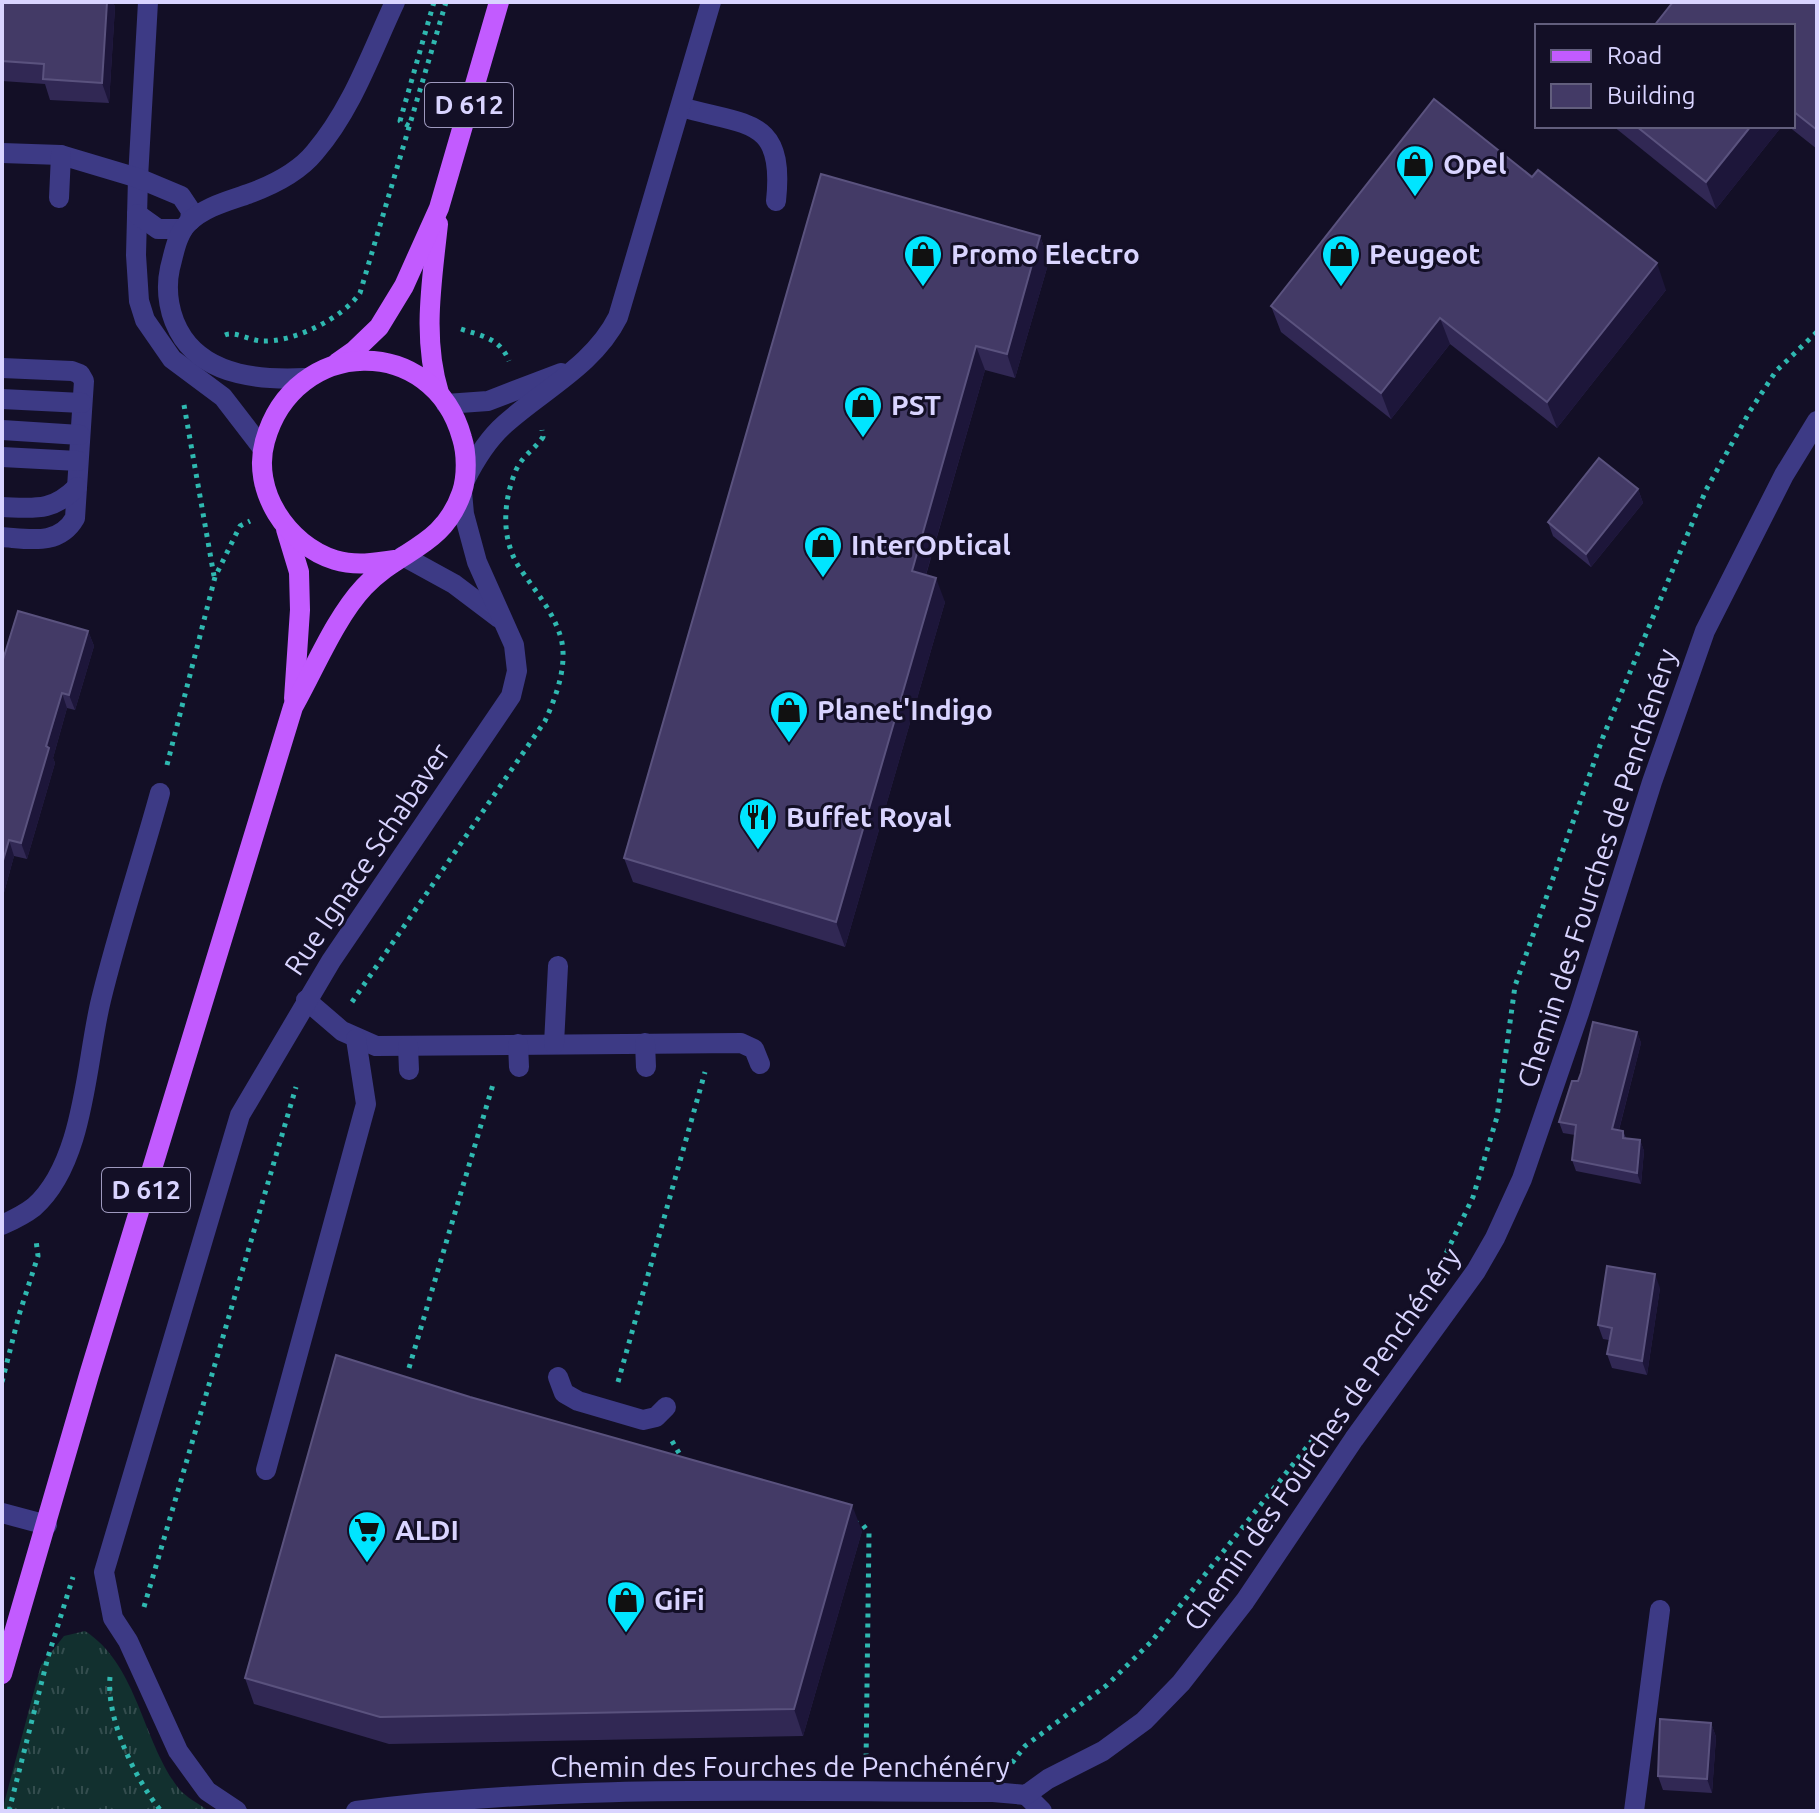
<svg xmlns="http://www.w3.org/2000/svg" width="1819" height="1813" viewBox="0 0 1819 1813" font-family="Ubuntu,sans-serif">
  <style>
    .grass { fill: url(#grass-tufts) }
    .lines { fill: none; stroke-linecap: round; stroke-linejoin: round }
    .path { stroke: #2fb8b0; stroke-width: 5; stroke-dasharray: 4 6; stroke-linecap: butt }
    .minor { stroke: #3d3a85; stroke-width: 20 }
    .major { stroke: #c25bff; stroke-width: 20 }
    .wall { fill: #312854 }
    .shaded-wall { fill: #1d163a }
    .building { fill: #433a66; stroke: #5a527e; stroke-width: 2 }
    .labels { text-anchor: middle; stroke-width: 6; stroke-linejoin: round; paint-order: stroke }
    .shield { fill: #130f26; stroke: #9e99be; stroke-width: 2 }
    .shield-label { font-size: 26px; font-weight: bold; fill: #d9d4ff }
    .poi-label { font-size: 28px; font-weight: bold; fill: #d9d4ff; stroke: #130f26; text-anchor: start }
    .street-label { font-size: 28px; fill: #d9d4ff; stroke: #130f26 }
  </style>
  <defs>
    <pattern id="grass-tufts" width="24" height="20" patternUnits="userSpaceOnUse" patternTransform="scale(2)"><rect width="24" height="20" fill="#12302f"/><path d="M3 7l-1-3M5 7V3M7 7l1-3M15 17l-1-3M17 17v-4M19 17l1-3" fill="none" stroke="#344d4e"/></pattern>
  </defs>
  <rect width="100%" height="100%" fill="#130f26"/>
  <!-- grass -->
  <path class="grass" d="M85 1631C138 1665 142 1741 179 1789 186 1797 199 1804 209 1811H2L41 1665 64 1636Z"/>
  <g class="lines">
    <!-- path -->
    <g class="path">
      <path d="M409 126 400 121 434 2"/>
      <path d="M461 329C482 336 500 338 509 361"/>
      <path d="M225 335C235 331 249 340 261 341 292 343 342 319 360 293L446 2"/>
      <path d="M184 405 214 576"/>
      <path d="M167 765 215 577 240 526 250 521"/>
      <path d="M352 1002 545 721C556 697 568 665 561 638 553 611 536 592 521 570 500 540 503 501 516 470 523 455 535 449 543 437L542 430"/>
      <path d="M1442 1262 1473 1197 1497 1117 1515 986 1603 737 1706 490 1750 411 1776 371 1817 332"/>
      <path d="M409 1368 494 1081"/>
      <path d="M2 1382 19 1315 38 1256 36 1240"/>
      <path d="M618 1382 705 1072"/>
      <path d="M672 1441 683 1460"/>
      <path d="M854 1522 863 1525 869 1533 866 1763"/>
      <path d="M144 1607 296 1087"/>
      <path d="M110 1677C106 1719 135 1779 161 1811"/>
      <path d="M1012 1763 1025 1746 1107 1685 1151 1642 1314 1438"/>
      <path d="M9 1811 48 1657 73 1577"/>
    </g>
    <!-- minor -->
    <g class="minor">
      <path d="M148 2 138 178 136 255 139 301 145 320 172 359 223 397 263 449"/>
      <path d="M681 107C747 126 785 117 776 201"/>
      <path d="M2 153 61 155 138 178 181 196 191 211 190 221"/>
      <path d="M59 198 61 155"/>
      <path d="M137 214 158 229H183"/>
      <path d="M2 368 72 371 80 374 84 381 75 518C59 546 30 539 2 537"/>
      <path d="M305 378C263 380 210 377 183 338 169 317 165 291 170 268 174 253 177 234 188 223 204 207 228 201 248 194 273 185 298 173 315 152 352 109 371 53 395 2"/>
      <path d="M2 399 82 403"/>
      <path d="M446 404 488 401 561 373"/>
      <path d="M2 430 80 435"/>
      <path d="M2 457 78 461"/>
      <path d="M465 480C475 460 488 439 505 424 544 389 594 365 618 317L711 2"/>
      <path d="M2 507C35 508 52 512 77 487"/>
      <path d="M403 556 454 584 499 618"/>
      <path d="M306 1000 342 1031 376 1046 741 1043 754 1049 760 1064"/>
      <path d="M645 1043 646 1067"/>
      <path d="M518 1044 519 1067"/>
      <path d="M554 1044 558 966"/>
      <path d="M408 1046 409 1070"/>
      <path d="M2 1225C13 1220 25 1214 34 1207 85 1162 86 1060 101 1000 118 930 141 862 160 793"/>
      <path d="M558 1377 564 1393 578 1401 643 1420 656 1417 666 1407"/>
      <path d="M266 1470 366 1104 356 1039"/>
      <path d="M2 1513 47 1525"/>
      <path d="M1026 1795 1042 1811"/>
      <path d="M237 1811 207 1791 178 1751 128 1641 113 1618 104 1572 240 1115 331 961 511 696 517 671 514 645 477 562 464 514 462 492"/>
      <path d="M356 1811C567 1783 781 1792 993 1792L1026 1795 1048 1779 1103 1751 1144 1721 1181 1683 1245 1601 1354 1439 1476 1271 1495 1238 1522 1179 1579 1013 1652 782 1705 631 1784 475 1817 421"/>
      <path d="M1634 1811 1660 1610"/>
    </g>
    <!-- major -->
    <g class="major">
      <path d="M438 224C432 281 422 338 439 393"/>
      <path d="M337 363 354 351 379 327 404 286 439 208 499 2"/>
      <path d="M286 529 299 572 300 610 294 699"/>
      <path d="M2 1674 89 1375 293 707C314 670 335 618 364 587 399 549 443 548 462 492 467 476 467 454 462 438 433 333 294 336 265 441 251 490 287 545 335 560 355 566 375 563 395 560"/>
    </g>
  </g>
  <!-- wall -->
  <g class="wall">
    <path d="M2 2H113L115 7 109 103 50 100 45 84 2 81Z"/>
    <path d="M1817 2V149L1788 126H1793V26Z"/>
    <path d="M1613 126H1782L1716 209Z"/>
    <path d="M1040 236 1049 261 1015 378 985 370 926 575 945 602 845 947 633 882 624 858Z"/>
    <path d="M1666 290 1557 428 1450 344 1391 419 1281 332 1271 306Z"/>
    <path d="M1638 489 1643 503 1591 567 1553 536 1548 522Z"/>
    <path d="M88 631 94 646 75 710 67 708 53 758 55 763 27 859 14 856 2 900V663Z"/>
    <path d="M1637 1032 1641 1043 1619 1130 1623 1131 1626 1138 1640 1140 1644 1151 1641 1184 1576 1171 1572 1160 1575 1135 1563 1133 1559 1122 1578 1081Z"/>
    <path d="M1660 1288 1647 1375 1612 1368 1607 1354 1609 1340 1603 1339 1598 1325Z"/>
    <path d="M862 1531 803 1736 389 1744 254 1704 245 1678Z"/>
    <path d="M1711 1723 1716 1737 1712 1793 1663 1790 1658 1776Z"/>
  </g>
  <!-- shaded-wall -->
  <g class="shaded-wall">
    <path d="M107 2H113L115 7 109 103 102 83Z"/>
    <path d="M1751 126H1782L1716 209 1706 182Z"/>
    <path d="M1040 236 1049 261 1015 378 1007 354Z"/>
    <path d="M1657 263 1666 290 1557 428 1547 402Z"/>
    <path d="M1440 318 1450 344 1391 419 1381 393Z"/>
    <path d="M976 346 985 370 920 595 912 571Z"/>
    <path d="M1638 489 1643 503 1591 567 1586 554Z"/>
    <path d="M936 578 945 602 845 947 836 922Z"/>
    <path d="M88 631 94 646 75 710 69 695Z"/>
    <path d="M62 693 67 708 53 758 55 763 27 859 21 843Z"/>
    <path d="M9 840 14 856 2 900V864Z"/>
    <path d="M1637 1032 1641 1043 1616 1141 1612 1129Z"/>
    <path d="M1640 1140 1644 1151 1641 1184 1637 1173Z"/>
    <path d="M1655 1274 1660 1288 1647 1375 1642 1361Z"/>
    <path d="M852 1505 862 1531 803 1736 794 1709Z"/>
    <path d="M1711 1723 1716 1737 1712 1793 1707 1779Z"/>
  </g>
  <!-- building -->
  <g class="building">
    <path d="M2 2H107L102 83 43 79 44 64 2 61Z"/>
    <path d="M1673 2H1817V130L1793 111V26H1654Z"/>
    <path d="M1434 99 1532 177 1538 170 1657 263 1547 402 1440 318 1381 393 1271 306Z"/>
    <path d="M1636 126H1751L1706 182Z"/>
    <path d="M821 174 1040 236 1007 354 976 346 912 571 936 578 836 922 624 858Z"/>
    <path d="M1599 458 1638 489 1586 554 1548 522Z"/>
    <path d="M18 611 88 631 69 695 62 693 46 746 49 748 21 843 9 840 2 864V663Z"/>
    <path d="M1593 1022 1637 1032 1612 1129 1623 1131V1138L1640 1140 1637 1173 1572 1160 1576 1125 1559 1122 1572 1081H1578L1581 1073Z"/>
    <path d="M1607 1266 1655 1274 1642 1361 1607 1354 1612 1328 1598 1325Z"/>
    <path d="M336 1355 470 1397 852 1505 794 1709 380 1717 245 1678Z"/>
    <path d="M1660 1719 1711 1723 1707 1779 1658 1776Z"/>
  </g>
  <!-- icons -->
  <defs>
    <symbol id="shop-pin" viewBox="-11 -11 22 30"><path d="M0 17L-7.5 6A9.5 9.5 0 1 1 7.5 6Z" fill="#00e5ff" stroke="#130f26"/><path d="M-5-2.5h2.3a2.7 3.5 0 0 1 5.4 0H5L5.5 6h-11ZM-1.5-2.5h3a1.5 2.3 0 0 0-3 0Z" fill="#111"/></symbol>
    <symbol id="restaurant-pin" viewBox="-11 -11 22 30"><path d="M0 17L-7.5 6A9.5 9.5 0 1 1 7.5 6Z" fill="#00e5ff" stroke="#130f26"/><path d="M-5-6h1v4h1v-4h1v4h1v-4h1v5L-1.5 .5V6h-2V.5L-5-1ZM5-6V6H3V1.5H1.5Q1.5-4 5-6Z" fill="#111"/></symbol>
    <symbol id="supermarket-pin" viewBox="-11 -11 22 30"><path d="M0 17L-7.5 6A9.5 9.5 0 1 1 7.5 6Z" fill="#00e5ff" stroke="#130f26"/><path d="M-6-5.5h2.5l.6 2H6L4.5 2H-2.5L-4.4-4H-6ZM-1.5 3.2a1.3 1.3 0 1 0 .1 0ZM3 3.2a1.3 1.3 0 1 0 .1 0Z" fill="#111"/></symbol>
  </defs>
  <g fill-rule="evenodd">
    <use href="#shop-pin" x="1393" y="142" width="44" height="60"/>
    <use href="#shop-pin" x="901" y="232" width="44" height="60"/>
    <use href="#shop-pin" x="1319" y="232" width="44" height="60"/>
    <use href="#shop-pin" x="841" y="383" width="44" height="60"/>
    <use href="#shop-pin" x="801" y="523" width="44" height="60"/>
    <use href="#shop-pin" x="767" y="688" width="44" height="60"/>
    <use href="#restaurant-pin" x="736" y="795" width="44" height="60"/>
    <use href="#supermarket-pin" x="345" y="1508" width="44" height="60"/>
    <use href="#shop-pin" x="604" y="1578" width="44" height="60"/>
  </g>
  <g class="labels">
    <!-- shield labels -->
    <g class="shield">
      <rect x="425" y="83" width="88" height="44" rx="6"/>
      <rect x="102" y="1168" width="88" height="44" rx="6"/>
    </g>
    <g class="shield-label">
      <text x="469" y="114">D 612</text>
      <text x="146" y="1199">D 612</text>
    </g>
    <!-- poi labels -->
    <g class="poi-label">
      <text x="1443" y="174">Opel</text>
      <text x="951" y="264">Promo Electro</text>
      <text x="1369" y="264">Peugeot</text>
      <text x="891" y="415">PST</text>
      <text x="851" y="555">InterOptical</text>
      <text x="817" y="720">Planet'Indigo</text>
      <text x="786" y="827">Buffet Royal</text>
      <text x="395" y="1540">ALDI</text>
      <text x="654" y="1610">GiFi</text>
    </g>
    <!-- street labels -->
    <g class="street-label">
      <text transform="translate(367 859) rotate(-56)" y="10">Rue Ignace Schabaver</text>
      <text transform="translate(1597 868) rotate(-72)" y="10">Chemin des Fourches de Penchénéry</text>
      <text transform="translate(1322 1439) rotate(-55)" y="10">Chemin des Fourches de Penchénéry</text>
      <text x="780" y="1777">Chemin des Fourches de Penchénéry</text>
    </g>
  </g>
  <!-- border -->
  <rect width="1819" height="1813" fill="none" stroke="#d9d4ff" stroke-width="8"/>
  <!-- legend -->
  <rect x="1535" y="24" width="260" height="104" fill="#130f26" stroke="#625e7d" stroke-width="2"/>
  <rect x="1551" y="50" width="40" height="12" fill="#c25bff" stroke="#625e7d" stroke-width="2"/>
  <text x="1607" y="64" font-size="24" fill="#d9d4ff">Road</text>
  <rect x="1551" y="84" width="40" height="24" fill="#433a66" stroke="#625e7d" stroke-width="2"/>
  <text x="1607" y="104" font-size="24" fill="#d9d4ff">Building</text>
</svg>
